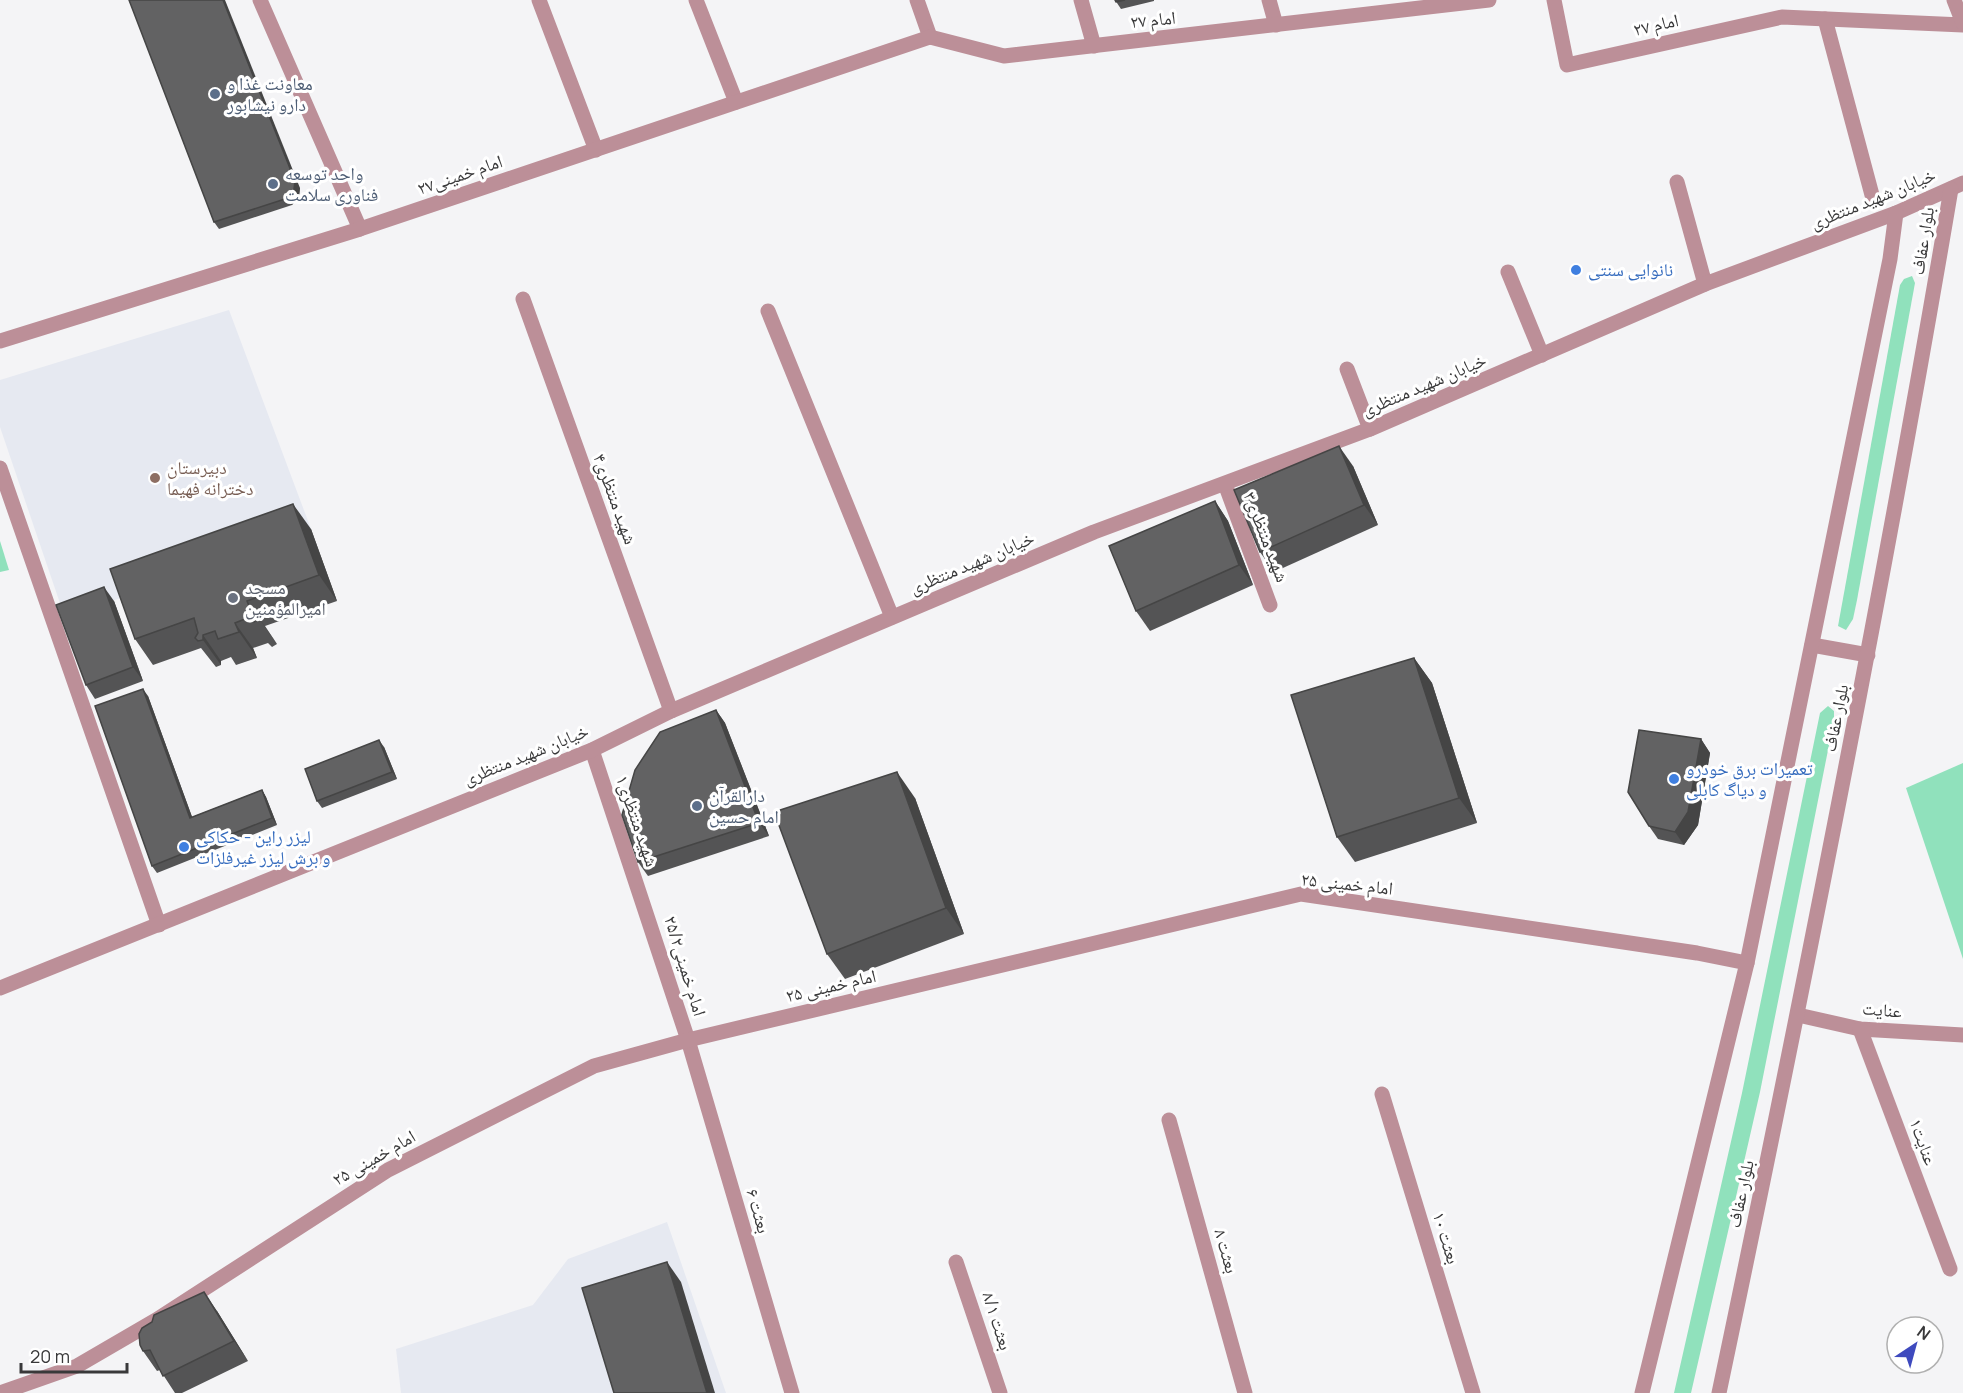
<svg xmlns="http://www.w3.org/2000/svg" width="1963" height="1393" viewBox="0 0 1963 1393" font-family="Manrope,'Noto Naskh Arabic',sans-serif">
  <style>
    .built { fill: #e6e9f1 }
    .green { fill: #90e1bc }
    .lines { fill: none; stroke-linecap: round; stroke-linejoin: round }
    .minor { stroke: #bc8f98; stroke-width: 15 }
    .wall { fill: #545455 }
    .shaded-wall { fill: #454545 }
    .building { fill: #626263; stroke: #454545; stroke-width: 1.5 }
    .service-dot { fill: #5c6f8a; stroke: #fff; stroke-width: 2 }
    .shop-dot { fill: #3f7fe0; stroke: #fff; stroke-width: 2 }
    .education-dot { fill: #8d6e63; stroke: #fff; stroke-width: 2 }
    .worship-dot { fill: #6b7280; stroke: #fff; stroke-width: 2 }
    .labels { text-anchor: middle; stroke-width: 6; stroke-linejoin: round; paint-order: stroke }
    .street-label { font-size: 18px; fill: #39393a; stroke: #fff }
    .service-label { font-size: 18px; fill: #4e5e75; stroke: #fff; text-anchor: start }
    .shop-label { font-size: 18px; fill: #366cbe; stroke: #fff; text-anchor: start }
    .education-label { font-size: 18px; fill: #785e54; stroke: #fff; text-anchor: start }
    .worship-label { font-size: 18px; fill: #5b616d; stroke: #fff; text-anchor: start }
  </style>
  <rect width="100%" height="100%" fill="#f4f4f6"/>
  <!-- built -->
  <g class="built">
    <path d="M229 310 311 529 65 618 0 427V380Z"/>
    <path d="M667 1222 726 1393H401L396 1349 533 1305 568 1259Z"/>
  </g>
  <!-- green -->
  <g class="green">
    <path d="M1912 276 1915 283 1857 600 1853 619 1846 630 1838 626 1900 285 1904 279Z"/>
    <path d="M0 541 9 570 0 572Z"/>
    <path d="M1828 706 1834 711V720L1760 1092 1691 1393H1674L1742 1093 1820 713Z"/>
    <path d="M1963 763V959L1906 788Z"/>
  </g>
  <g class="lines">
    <!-- minor -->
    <g class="minor">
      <path d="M260 0 360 229"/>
      <path d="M539 0 596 150"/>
      <path d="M696 0 736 102"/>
      <path d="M917 0 930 37"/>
      <path d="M1081 0 1094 46"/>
      <path d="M1269 0 1276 25"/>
      <path d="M1554 0 1567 65 1782 17 1963 25"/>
      <path d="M1954 0 1963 23"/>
      <path d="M1825 19 1872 195"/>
      <path d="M930 37 1004 56 1489 0"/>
      <path d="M1677 182 1705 284"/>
      <path d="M1508 272 1542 355"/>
      <path d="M523 299 671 711"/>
      <path d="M768 311 892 617"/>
      <path d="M0 341 360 229 930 37"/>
      <path d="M1347 369 1370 429"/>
      <path d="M0 468 159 925"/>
      <path d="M1225 484 1270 605"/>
      <path d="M1812 645 1868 655"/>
      <path d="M592 750 688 1040 792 1393"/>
      <path d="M0 988 592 750 671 711 1094 532 1370 429 1705 284 1896 213 1963 183"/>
      <path d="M1798 1015 1860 1029 1963 1035"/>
      <path d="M1860 1029 1950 1269"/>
      <path d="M1382 1094 1473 1393"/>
      <path d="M1169 1120 1245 1393"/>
      <path d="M956 1262 1000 1393"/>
      <path d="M0 1393 77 1366 156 1320 388 1170 594 1066 688 1040 1301 894 1697 953 1747 963"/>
      <path d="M1642 1393 1747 963 1890 259 1896 213"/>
      <path d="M1719 1393C1803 993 1883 592 1951 189"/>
    </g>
  </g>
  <!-- wall -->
  <g class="wall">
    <path d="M1115 0H1154V1L1121 9Z"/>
    <path d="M300 188 299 196 292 205 219 229 214 222Z"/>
    <path d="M1353 466 1378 525 1274 572 1260 552Z"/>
    <path d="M1215 501 1228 521 1253 585 1150 631 1136 611Z"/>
    <path d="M311 529 337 601 265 626 277 644 272 647 268 643 253 648 257 658 236 665 231 657 221 661V665L216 667 201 648 153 665 135 639Z"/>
    <path d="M114 601 143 681 95 699 86 685Z"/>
    <path d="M1414 658 1432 683 1477 823 1355 862 1337 837Z"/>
    <path d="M148 696 192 817 262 790 266 797 277 825 157 873 152 866Z"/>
    <path d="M716 710 725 723 769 836 648 876 638 862Z"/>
    <path d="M1701 739 1710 753 1698 825 1684 845 1658 839 1649 826Z"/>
    <path d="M384 747 397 779 322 808 317 801Z"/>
    <path d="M915 798 964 934 845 979 827 954Z"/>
    <path d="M217 1311 248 1361 182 1393H175L160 1370 157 1371 143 1351Z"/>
  </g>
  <!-- shaded-wall -->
  <g class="shaded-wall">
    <path d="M223 0H225L300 188 299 196 292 205 288 198Z"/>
    <path d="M1339 446 1353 466 1378 525 1364 505Z"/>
    <path d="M1215 501 1228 521 1253 585 1239 565Z"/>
    <path d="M293 504 311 529 337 601 319 575Z"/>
    <path d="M104 587 114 601 143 681 133 667Z"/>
    <path d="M247 601 274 640 277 644 259 618 252 614Z"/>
    <path d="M235 623 253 648 257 658 239 632Z"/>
    <path d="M203 635 221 661V665L203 640Z"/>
    <path d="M1414 658 1432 683 1477 823 1459 798Z"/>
    <path d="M143 689 148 696 195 825 190 818Z"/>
    <path d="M716 710 725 723 769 836 759 823Z"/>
    <path d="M1701 739 1710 753 1698 825 1684 845 1675 832Z"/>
    <path d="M379 740 384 747 397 779 392 772Z"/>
    <path d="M897 772 915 798 964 934 946 908Z"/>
    <path d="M262 790 266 797 277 825 272 818Z"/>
    <path d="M667 1262 681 1282 715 1393H707Z"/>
    <path d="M204 1292 217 1311 248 1361 234 1341Z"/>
  </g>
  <!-- building -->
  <g class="building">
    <path d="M129 0H223L295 181 294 189 288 198 214 222Z"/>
    <path d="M1115 0H1125L1116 2Z"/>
    <path d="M1339 446 1364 505 1260 552 1234 490Z"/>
    <path d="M1215 501 1239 565 1136 611 1109 546Z"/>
    <path d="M293 504 319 575 247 601 252 614H256L259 618 254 622 250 617 235 623 239 632 218 639 215 631 203 635V640L198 641 195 638 198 633 194 618 135 639 110 569Z"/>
    <path d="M104 587 133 667 86 685 56 605Z"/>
    <path d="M1414 658 1459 798 1337 837 1291 695Z"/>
    <path d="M143 689 190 818 262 790 272 818 152 866 95 706Z"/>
    <path d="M716 710 759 823 638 862 622 815 635 770 660 732Z"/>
    <path d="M1639 730 1701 739 1688 812 1675 832 1649 826 1628 792Z"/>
    <path d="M379 740 392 772 317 801 305 769Z"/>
    <path d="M897 772 946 908 827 954 774 812Z"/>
    <path d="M667 1262 707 1393H614L582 1288Z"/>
    <path d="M204 1292 234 1341 163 1376 150 1350 143 1351 140 1345 139 1334 142 1328 152 1322 154 1315Z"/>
  </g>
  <!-- markers -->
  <g class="service-dot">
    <circle cx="215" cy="94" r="6"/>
    <circle cx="273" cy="184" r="6"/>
    <circle cx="697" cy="806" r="6"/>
  </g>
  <g class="shop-dot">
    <circle cx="1576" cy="270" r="6"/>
    <circle cx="1674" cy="779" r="6"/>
    <circle cx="184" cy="847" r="6"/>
  </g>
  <circle class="education-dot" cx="155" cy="478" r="6"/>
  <circle class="worship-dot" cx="233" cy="598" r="6"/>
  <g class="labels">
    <!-- street labels -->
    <g class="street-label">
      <text transform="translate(1153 20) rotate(-6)" y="6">امام ۲۷</text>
      <text transform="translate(1656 25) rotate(-13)" y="6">امام ۲۷</text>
      <text transform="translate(460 175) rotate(-19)" y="6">امام خمینی۲۷</text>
      <text transform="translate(1873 199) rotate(-22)" y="6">خیابان شهید منتظری</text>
      <text transform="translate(1923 241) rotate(-81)" y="6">بلوار عفاف</text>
      <text transform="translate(1424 385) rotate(-23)" y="6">خیابان شهید منتظری</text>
      <text transform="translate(615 499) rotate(70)" y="6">شهید منتظری۴</text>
      <text transform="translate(1266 537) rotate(69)" y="6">شهید منتظری۳</text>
      <text transform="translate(972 563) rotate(-23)" y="6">خیابان شهید منتظری</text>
      <text transform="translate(1836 718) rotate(-79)" y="6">بلوار عفاف</text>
      <text transform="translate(526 755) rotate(-22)" y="6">خیابان شهید منتظری</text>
      <text transform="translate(637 821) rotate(71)" y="6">شهید منتظری۱</text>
      <text transform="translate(1347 884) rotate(6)" y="6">امام خمینی ۲۵</text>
      <text transform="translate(685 966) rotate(73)" y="6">امام خمینی۲۵/۲</text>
      <text transform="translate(831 986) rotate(-13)" y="6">امام خمینی ۲۵</text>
      <text transform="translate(1882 1010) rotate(5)" y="6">عنایت</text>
      <text transform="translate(1923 1142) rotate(70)" y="6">عنایت۱</text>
      <text transform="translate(374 1158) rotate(-30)" y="6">امام خمینی ۲۵</text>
      <text transform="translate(1741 1194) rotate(-78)" y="6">بلوار عفاف</text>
      <text transform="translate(758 1211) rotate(74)" y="6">بعثت ۶</text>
      <text transform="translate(1446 1238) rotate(73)" y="6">بعثت ۱۰</text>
      <text transform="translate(1226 1251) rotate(74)" y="6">بعثت ۸</text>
      <text transform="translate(997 1321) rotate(72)" y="6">بعثت ۸/۱</text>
    </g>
    <!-- service labels -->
    <g class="service-label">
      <text x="227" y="90">معاونت غذا و<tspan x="227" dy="21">دارو نیشابور</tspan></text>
      <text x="285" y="180">واحد توسعه<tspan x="285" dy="21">فناوری سلامت</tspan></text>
      <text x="709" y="802">دارالقرآن<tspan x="709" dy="21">امام حسین</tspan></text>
    </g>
    <!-- shop labels -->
    <g class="shop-label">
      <text x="1588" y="276">نانوایی سنتی</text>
      <text x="1686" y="775">تعمیرات برق خودرو<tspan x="1686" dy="21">و دیاگ کابلی</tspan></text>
      <text x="196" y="843">لیزر راین - حکاکی<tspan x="196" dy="21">و برش لیزر غیرفلزات</tspan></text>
    </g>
    <!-- education labels -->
    <g class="education-label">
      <text x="167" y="474">دبیرستان<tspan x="167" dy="21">دخترانه فهیما</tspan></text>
    </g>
    <!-- worship labels -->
    <g class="worship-label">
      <text x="245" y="594">مسجد<tspan x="245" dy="21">امیرالمؤمنین</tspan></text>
    </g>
  </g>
  <!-- north arrow -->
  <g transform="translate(1915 1345) rotate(36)"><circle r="28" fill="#ffffff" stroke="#b0b0b0" stroke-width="1.5"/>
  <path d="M0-4.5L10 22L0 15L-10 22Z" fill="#3e4abe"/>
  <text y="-9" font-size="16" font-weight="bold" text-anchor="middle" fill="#39393a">N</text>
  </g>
  <!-- scale -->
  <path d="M21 1363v9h106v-9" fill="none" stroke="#39393a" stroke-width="3"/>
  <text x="30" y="1363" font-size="18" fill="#39393a" stroke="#ffffff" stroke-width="4.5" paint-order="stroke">20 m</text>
</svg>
